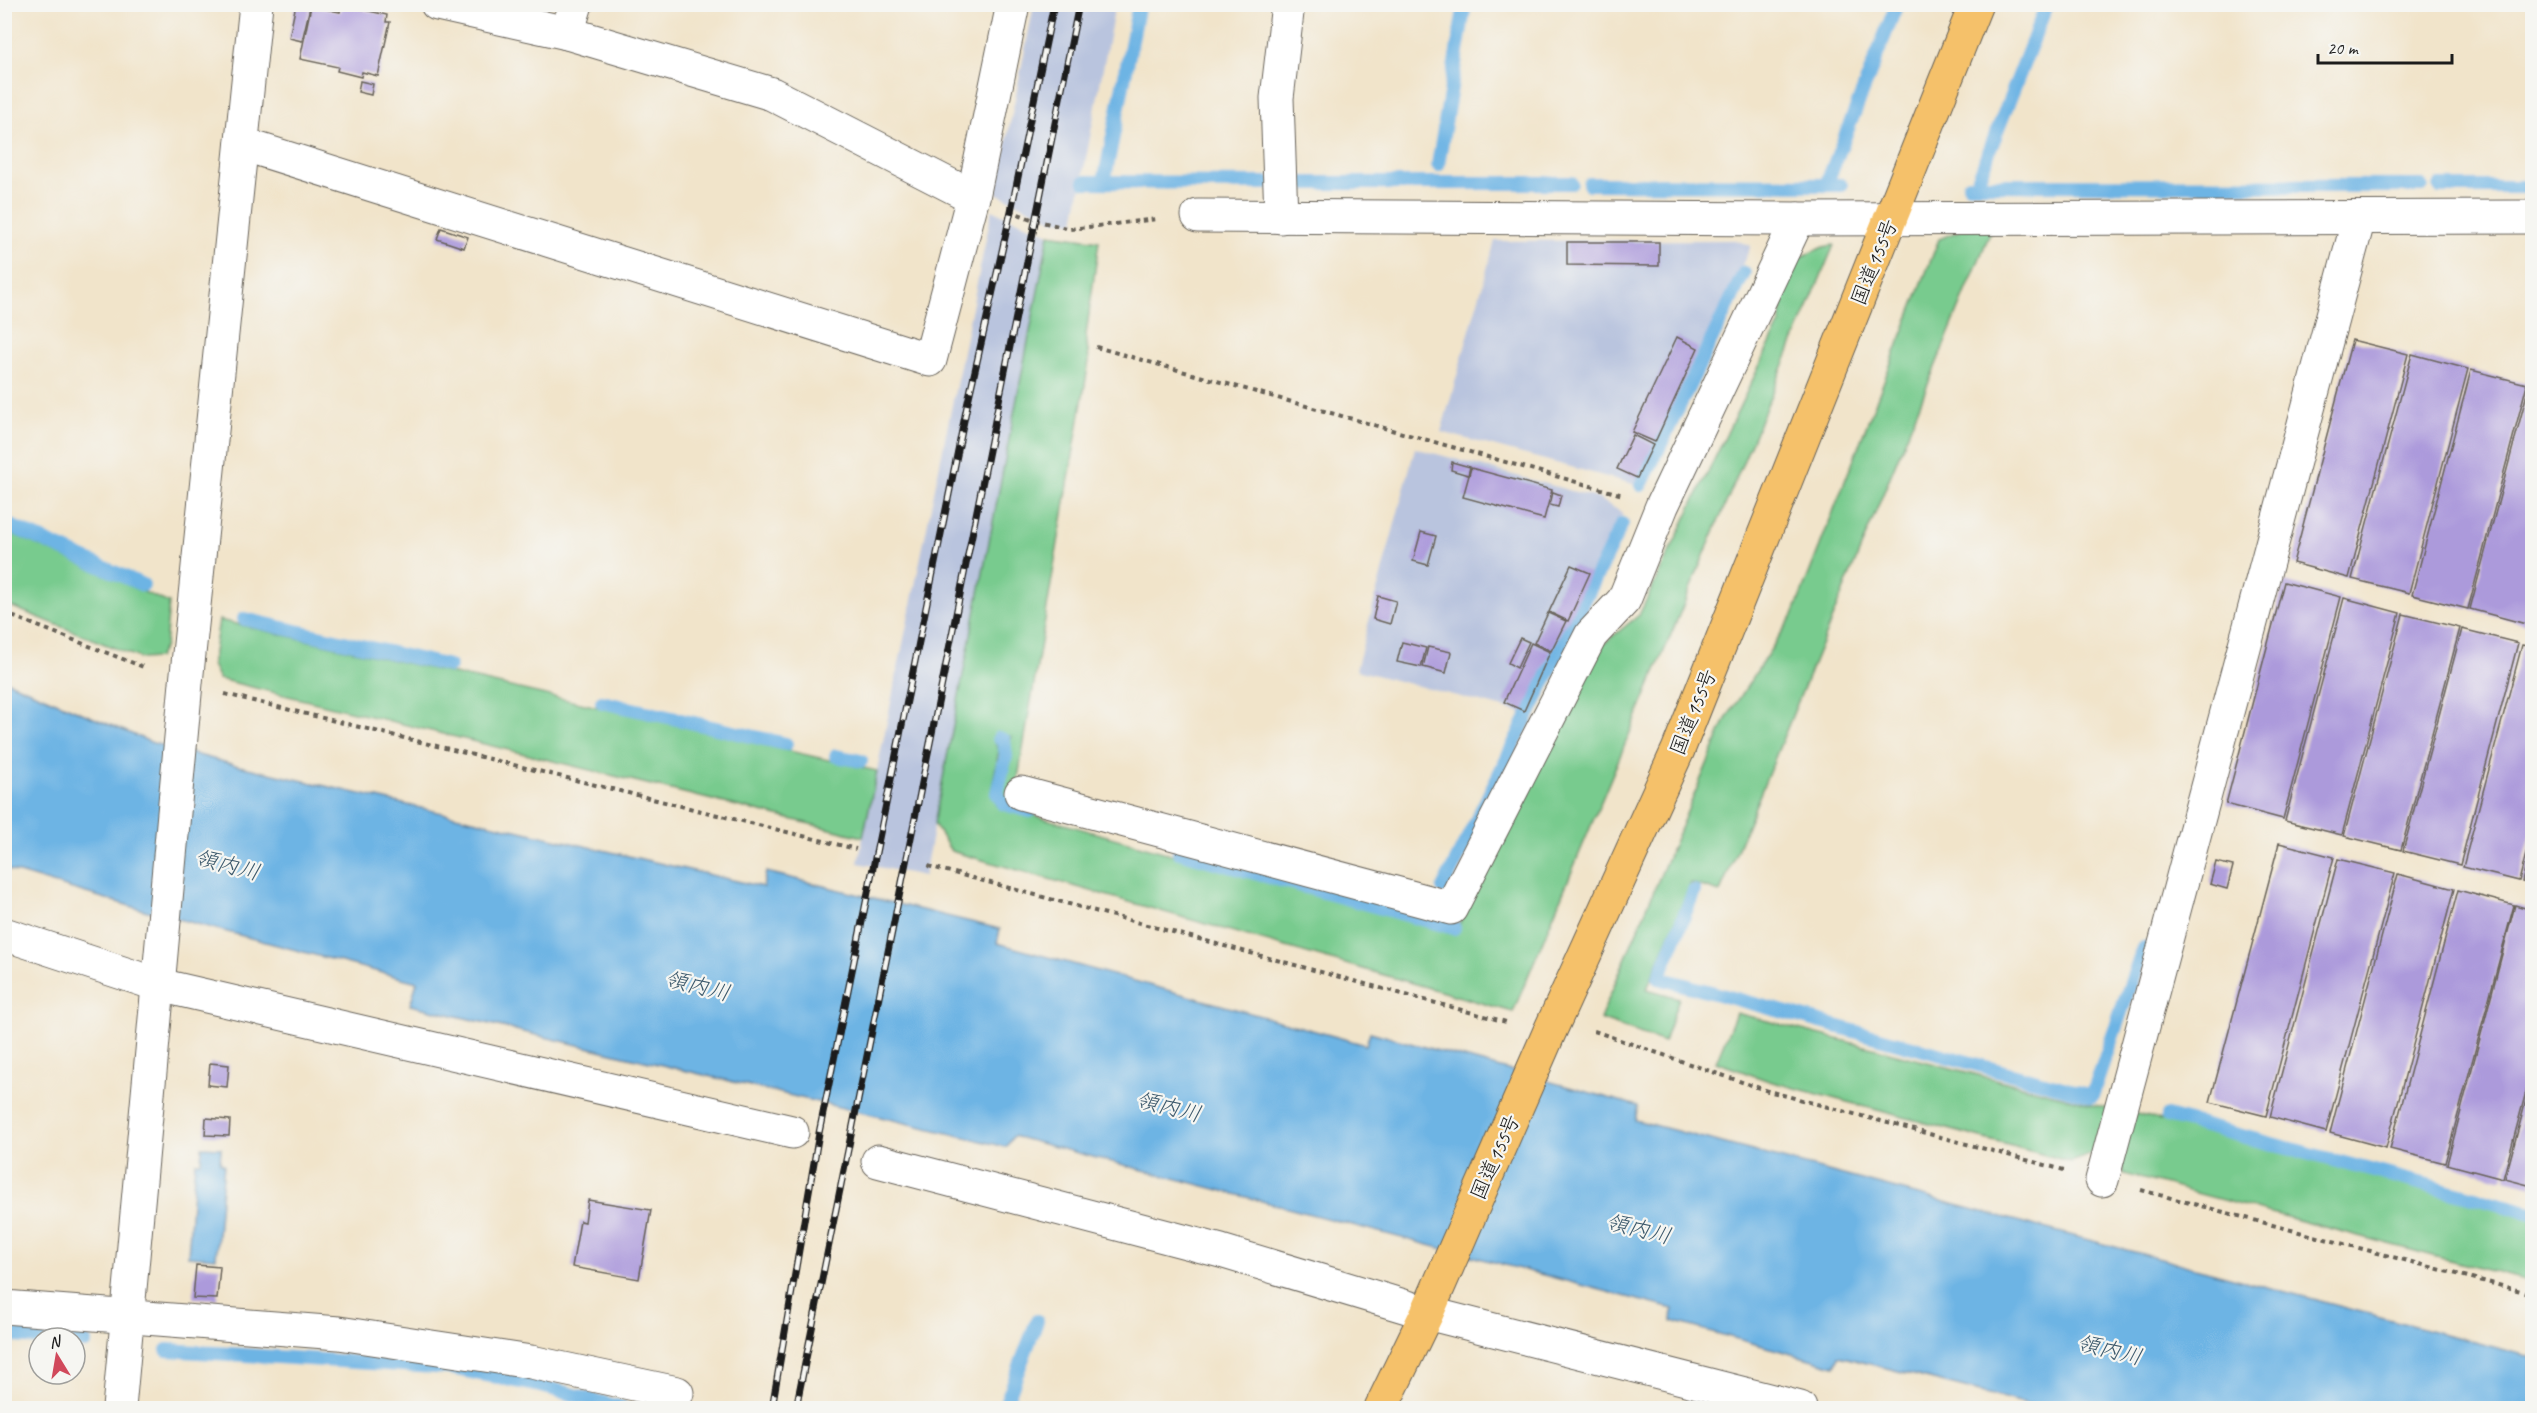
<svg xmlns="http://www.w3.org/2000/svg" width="2537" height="1413" viewBox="0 0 2537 1413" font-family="Caveat,'Klee One',sans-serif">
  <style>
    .industrial { fill: #b9c4de }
    .green { fill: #78cb8e; stroke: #4a7455; stroke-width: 1.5 }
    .water { fill: #6db4e4; stroke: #446880; stroke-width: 1.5 }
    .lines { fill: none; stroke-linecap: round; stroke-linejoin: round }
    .stream { stroke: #6db4e4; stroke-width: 14 }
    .building { fill: #ac9adb }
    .street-casing { stroke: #676259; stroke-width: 35 }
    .highway-casing { stroke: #676259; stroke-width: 35 }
    .path { stroke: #676259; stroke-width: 4; stroke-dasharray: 4.5 4.5; stroke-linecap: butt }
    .street { stroke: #fff; stroke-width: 33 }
    .highway { stroke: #f5c16b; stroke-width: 33 }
    .rail-casing { stroke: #1c1c1c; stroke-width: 7 }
    .rail { stroke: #f6f6f2; stroke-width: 4.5; stroke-dasharray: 14; stroke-linecap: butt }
    .labels { text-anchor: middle; stroke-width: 4.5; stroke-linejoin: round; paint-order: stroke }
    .street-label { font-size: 21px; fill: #1c1c1c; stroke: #f6f6f2 }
    .water-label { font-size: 22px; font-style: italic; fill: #3c596c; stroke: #f6f6f2 }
  </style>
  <rect width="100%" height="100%" fill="#f6f6f2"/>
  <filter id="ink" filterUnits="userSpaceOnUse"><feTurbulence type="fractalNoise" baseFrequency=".0167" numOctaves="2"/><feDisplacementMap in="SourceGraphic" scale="12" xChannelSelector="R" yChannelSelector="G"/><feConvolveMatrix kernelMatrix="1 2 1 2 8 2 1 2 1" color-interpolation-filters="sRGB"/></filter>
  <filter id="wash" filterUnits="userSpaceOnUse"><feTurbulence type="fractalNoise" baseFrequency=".008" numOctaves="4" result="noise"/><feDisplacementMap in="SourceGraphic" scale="24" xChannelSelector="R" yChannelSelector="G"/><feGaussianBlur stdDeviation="1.35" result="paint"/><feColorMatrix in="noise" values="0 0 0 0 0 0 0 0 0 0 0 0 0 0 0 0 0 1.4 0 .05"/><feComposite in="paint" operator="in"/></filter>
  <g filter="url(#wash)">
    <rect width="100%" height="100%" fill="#f1e4ca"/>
    <!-- industrial -->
    <g class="industrial">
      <path d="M1034 5H1115L1074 222 1053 220 996 193Z"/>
      <path d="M992 210 1049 234 924 876 858 863Z"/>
      <path d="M1735 240 1751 246 1637 485 1441 432 1495 241Z"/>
      <path d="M1415 448 1597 498 1623 513 1523 713 1356 670Z"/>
    </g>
    <!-- green -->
    <g class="green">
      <path d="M1992 228 1720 892 1691 883 1647 989 1679 998 1664 1042 1600 1019 1726 719 1793 615 1939 239 1963 229Z"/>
      <path d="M1049 234 1099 241 1086 335 1089 361 1018 778 1009 802 1003 794 1011 737 999 734 994 741 999 750 991 793 997 805 1454 934 1602 645 1639 615 1780 323 1786 278 1796 259 1823 247 1834 245 1513 1012 951 851 934 824Z"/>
      <path d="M4 530 169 603 165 646 158 658 142 659 5 604Z"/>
      <path d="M219 620 877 771 863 837 219 679 212 665Z"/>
      <path d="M1736 1013 2111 1109 2095 1153 2071 1162 1769 1081 1716 1062Z"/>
      <path d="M2130 1112 2532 1218V1282L2124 1174 2118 1156Z"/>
    </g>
    <!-- water -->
    <g class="water">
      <path d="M4 680 153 743 239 766 763 887 766 872 1000 929 997 943 1366 1045 1370 1032 1638 1106 1635 1120 2532 1357V1408H2043L1839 1356 1835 1366 1672 1321 1673 1309 1013 1136 1006 1147 410 1005 417 982 140 909 5 869Z"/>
      <path d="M202 1147 221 1148 220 1163 224 1164 216 1258 188 1256 195 1162H201Z"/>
    </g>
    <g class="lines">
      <!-- stream -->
      <g class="stream">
        <path d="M1438 165 1465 4"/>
        <path d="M1085 182 1265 183"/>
        <path d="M1104 182 1139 4"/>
        <path d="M1304 183H1571"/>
        <path d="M1589 184 1841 185"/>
        <path d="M1826 185 1897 4"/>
        <path d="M1969 185 2422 186"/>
        <path d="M1976 185 2047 4"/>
        <path d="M2440 187H2532"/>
        <path d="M1641 485 1744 273"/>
        <path d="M4 523 143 585"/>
        <path d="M244 619 449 666"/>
        <path d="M602 702 786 744"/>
        <path d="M999 738 1004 740 1006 756 997 793 1004 804 1030 811"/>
        <path d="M836 756 861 761"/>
        <path d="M1179 852 1454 928"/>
        <path d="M1443 888 1622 524"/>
        <path d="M1694 891 1659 978 2092 1096 2143 948"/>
        <path d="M2167 1116 2532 1213"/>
        <path d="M4 1335 39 1338"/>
        <path d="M75 1341 85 1342"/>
        <path d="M167 1350 450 1368 541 1386 623 1408"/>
        <path d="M1004 1408 1037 1321"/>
      </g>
    </g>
    <g id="blocks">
      <!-- building -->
      <g class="building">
        <path d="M296 4 310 7 302 41 289 38Z"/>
        <path d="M342 5 387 15 386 22H390L378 76 362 72 361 77 337 71 338 67 300 59 311 6 340 12Z"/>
        <path d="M360 81 373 84 371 95 358 92Z"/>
        <path d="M441 228 468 237 464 248 437 239Z"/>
        <path d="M1567 242H1659V266L1567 265Z"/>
        <path d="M1677 337 1698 348 1655 442 1632 432Z"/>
        <path d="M2352 340 2408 354 2349 578 2293 563Z"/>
        <path d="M2412 354 2468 369 2409 593 2352 579Z"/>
        <path d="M2471 370 2527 384 2468 609 2412 595Z"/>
        <path d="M2529 386H2532V600L2526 624 2470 609Z"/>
        <path d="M1633 435 1653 445 1637 478 1617 469Z"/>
        <path d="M1452 462 1470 467 1468 475 1451 470Z"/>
        <path d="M1471 468 1552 490 1544 519 1463 497Z"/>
        <path d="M1553 492 1561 495 1558 507 1550 505Z"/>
        <path d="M1421 532 1436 536 1428 565 1413 561Z"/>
        <path d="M1571 565 1590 573 1568 621 1549 612Z"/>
        <path d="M2284 582 2341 597 2283 819 2226 804Z"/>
        <path d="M1378 596 1396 601 1390 624 1373 619Z"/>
        <path d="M2344 598 2400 613 2342 835 2285 821Z"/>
        <path d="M2532 611V626L2528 625Z"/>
        <path d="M1548 613 1566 621 1551 651 1534 643Z"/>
        <path d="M2403 614 2460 628 2401 850 2344 836Z"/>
        <path d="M2462 629 2518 643 2460 865 2403 851Z"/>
        <path d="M1520 638 1529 642 1517 668 1508 663Z"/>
        <path d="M1402 642 1426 648 1421 667 1397 662Z"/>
        <path d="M1531 643 1550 652 1524 711 1504 702Z"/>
        <path d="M2522 645 2532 647V831L2519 881 2463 867Z"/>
        <path d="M1428 647 1451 652 1446 673 1423 667Z"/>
        <path d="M2279 843 2334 857 2266 1116 2210 1102Z"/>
        <path d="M2532 843V885L2522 882Z"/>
        <path d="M2338 859 2395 873 2326 1132 2270 1117Z"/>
        <path d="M2216 862 2233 866 2227 889 2210 884Z"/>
        <path d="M2398 874 2454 889 2386 1148 2330 1133Z"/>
        <path d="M2458 890 2514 905 2445 1163 2390 1149Z"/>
        <path d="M2515 905 2532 910V1069L2503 1179 2447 1164Z"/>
        <path d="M210 1063 229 1065 227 1087 208 1085Z"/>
        <path d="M2532 1078V1186L2505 1179Z"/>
        <path d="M206 1118 230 1120 229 1136 205 1135Z"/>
        <path d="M588 1200 651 1210 639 1279 572 1267 580 1221 585 1222Z"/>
        <path d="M196 1265 220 1267 217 1299 193 1298Z"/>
      </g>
    </g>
  </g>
  <g filter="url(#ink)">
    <use href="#blocks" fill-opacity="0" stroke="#676259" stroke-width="1.5"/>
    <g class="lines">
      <defs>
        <g id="street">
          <path d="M437 4 567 33 772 94 973 197"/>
          <path d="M567 33 576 4"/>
          <path d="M242 144 930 360 973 197 1013 4"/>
          <path d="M1198 216 1798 219 2532 217"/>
          <path d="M1281 217 1277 98 1288 4"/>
          <path d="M1021 793 1451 908 1591 635 1624 600 1662 506 1798 219"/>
          <path d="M4 934 159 985 792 1132"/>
          <path d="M878 1161 1221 1251 1427 1313 1800 1408"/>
          <path d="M2102 1180 2359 218"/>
          <path d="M4 1307 339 1333 531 1362 677 1393"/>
          <path d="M119 1408 186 683 256 4"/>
        </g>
        <path id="highway" d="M1381 1408 1427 1313 1549 1033 1678 750 1976 4"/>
      </defs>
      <!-- street casing -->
      <use href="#street" class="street-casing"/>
      <!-- highway casing -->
      <use href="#highway" class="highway-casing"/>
      <!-- path -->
      <g class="path">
        <path d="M1010 211 1034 220 1070 229 1158 219"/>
        <path d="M1096 347 1623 495"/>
        <path d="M4 613 146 668"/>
        <path d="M225 694 856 849"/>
        <path d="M928 866 1510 1023"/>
        <path d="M1594 1031 1768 1091 2064 1170"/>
        <path d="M2141 1190 2532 1294"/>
      </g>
      <!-- street -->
      <use href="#street" class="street"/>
      <!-- highway -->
      <use href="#highway" class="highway"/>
      <defs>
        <g id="rail">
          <path d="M772 1408 819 1133 967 406 1011 211 1054 4"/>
          <path d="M796 1408 1079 4"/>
        </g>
      </defs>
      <!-- rail casing -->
      <use href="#rail" class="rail-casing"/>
      <!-- rail -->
      <use href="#rail" class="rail"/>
    </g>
  </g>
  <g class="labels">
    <!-- street labels -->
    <g class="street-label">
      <text transform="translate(1874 262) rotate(-68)" y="7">国道155号</text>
      <text transform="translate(1693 712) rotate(-68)" y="7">国道155号</text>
      <text transform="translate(1495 1157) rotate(-66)" y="7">国道155号</text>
    </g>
    <!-- water labels -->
    <g class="water-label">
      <text transform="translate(228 864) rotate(15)" y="8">領内川</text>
      <text transform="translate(698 985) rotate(14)" y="8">領内川</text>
      <text transform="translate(1169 1106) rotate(14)" y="8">領内川</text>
      <text transform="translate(1639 1228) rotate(14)" y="8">領内川</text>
      <text transform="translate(2110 1349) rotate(14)" y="8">領内川</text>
    </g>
  </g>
  <!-- margin -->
  <rect width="2537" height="1413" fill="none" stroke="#f6f6f2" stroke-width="24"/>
  <!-- north arrow -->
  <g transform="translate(57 1356) rotate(349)"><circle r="28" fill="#f6f6f2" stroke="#9f9f9c" stroke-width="1.5"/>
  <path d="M0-4.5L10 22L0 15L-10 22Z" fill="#d1495b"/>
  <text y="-9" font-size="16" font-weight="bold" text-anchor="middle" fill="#1c1c1c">N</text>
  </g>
  <!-- scale -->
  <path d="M2318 54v9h134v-9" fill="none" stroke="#1c1c1c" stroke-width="3"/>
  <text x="2327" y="54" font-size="18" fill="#1c1c1c" stroke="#f6f6f2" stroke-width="4.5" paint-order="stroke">20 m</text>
</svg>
